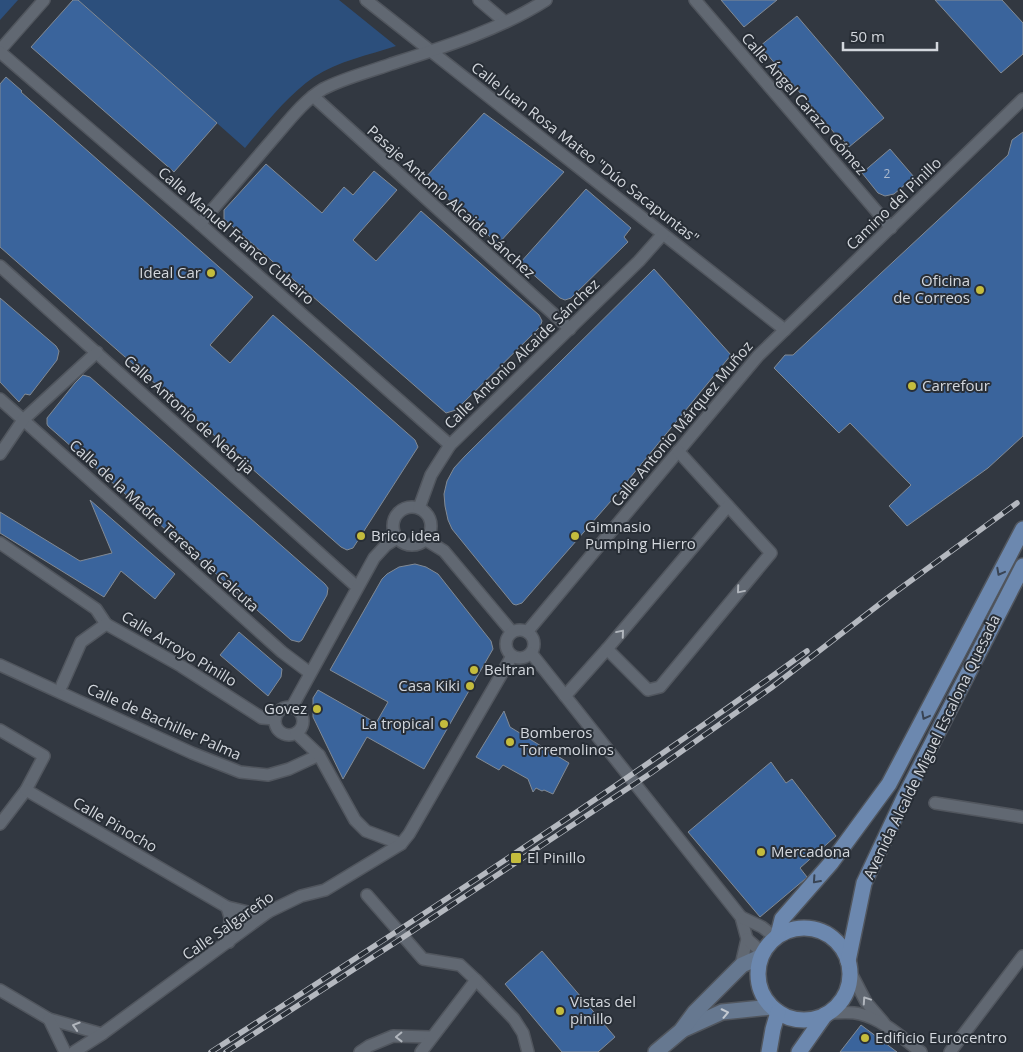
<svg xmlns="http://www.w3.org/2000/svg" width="1023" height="1052" viewBox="0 0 1023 1052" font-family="'Open Sans',sans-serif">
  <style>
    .green { fill: #2c4f7c }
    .building { fill: #3a649c; stroke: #828a94 }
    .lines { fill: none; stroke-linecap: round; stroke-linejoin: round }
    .street-casing { stroke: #51565e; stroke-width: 14 }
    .secondary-casing { stroke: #51565e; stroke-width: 18 }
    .primary-casing { stroke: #51565e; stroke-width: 18 }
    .street { stroke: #616872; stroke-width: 11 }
    .secondary { stroke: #667890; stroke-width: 15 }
    .primary { stroke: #6c88af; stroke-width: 15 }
    .rail-casing { stroke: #b4b8bf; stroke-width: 5.5 }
    .rail { stroke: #282e36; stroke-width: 4; stroke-dasharray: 11; stroke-linecap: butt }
    .oneway { stroke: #394454 }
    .oneway2 { stroke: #b1b6bd }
    .oneway3 { stroke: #c3c9d1 }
    .poi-dot { fill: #c4bc3d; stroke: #282e36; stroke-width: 2 }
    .labels { text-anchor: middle; stroke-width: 4; stroke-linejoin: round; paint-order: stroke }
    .number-label { font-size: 12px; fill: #adbacd }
    .street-label { font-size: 15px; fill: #d3d7dd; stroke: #282e36 }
    .poi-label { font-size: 15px; fill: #d3d7dd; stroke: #282e36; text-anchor: start }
  </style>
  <rect width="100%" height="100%" fill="#323841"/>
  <!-- green -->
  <g class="green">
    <path d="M0 0H18L0 20Z"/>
    <path d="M78 0H339L396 46C369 55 338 61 314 77 287 96 266 123 245 148Z"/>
  </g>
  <!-- building -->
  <g class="building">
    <path d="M73 0H78L217 123 174 172 31 47Z"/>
    <path d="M721 0H777L744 27Z"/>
    <path d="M935 0H1002L1023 23V54L1001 73Z"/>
    <path d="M797 16 884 118 849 147 838 134 837 136 760 46Z"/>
    <path d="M6 77 22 91 21 92 253 297 210 345 230 363 273 315 415 440 418 447 353 548 347 550 341 547 0 247V84Z"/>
    <path d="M484 113 564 172 498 244 425 178Z"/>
    <path d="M1023 132V436L988 468 907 526 889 506 911 485 850 423 839 433 774 368 785 355H793L1008 155 1012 140Z"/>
    <path d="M890 149 914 177 894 194 885 196 878 193 862 173Z"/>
    <path d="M266 164 322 213 344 187 353 195 374 171 397 190 353 240 376 261 421 211 539 315 542 321 540 327 456 410 446 413 224 219V210Z"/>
    <path d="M586 189 631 228 624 237 628 242 571 298 565 300 560 298 520 263Z"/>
    <path d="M654 269 731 355 611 501 522 603 516 605 513 604 452 529 448 520 445 506 444 494 447 481 454 468 465 456Z"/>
    <path d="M0 298 56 346 59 351 57 360 30 395 25 394 19 402 0 382Z"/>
    <path d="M83 375 90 377 325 584 328 588 327 595 302 640 299 642 291 640 48 426 47 424V418L75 383Z"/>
    <path d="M90 500 175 574 155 599 121 571 104 597 0 533V512L80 561 112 553Z"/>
    <path d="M415 564 426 567 438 574 491 641 493 649 424 769 367 737 343 779 313 717V698L318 690 376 723 388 702 330 670 382 579 387 574 399 567Z"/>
    <path d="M239 632 282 669 281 677 268 696 220 655Z"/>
    <path d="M504 711 510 727 569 763 553 794 544 790 542 791 536 788 533 792 528 779 503 765 499 770 476 757Z"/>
    <path d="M771 762 786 783 792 779 836 836 800 868 807 877 804 880 760 917 688 832Z"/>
    <path d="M542 951 615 1037 598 1052H562L505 984Z"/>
    <path d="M861 1025 897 1052H840Z"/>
  </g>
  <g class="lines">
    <defs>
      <g id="street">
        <path d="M366 0 785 330"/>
        <path d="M479 0 505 22"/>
        <path d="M695 0 891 228"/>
        <path d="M0 50 44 0"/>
        <path d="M0 52 200 224 450 445"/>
        <path d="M313 96 570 329"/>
        <path d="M200 224C224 196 248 168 272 140 287 123 303 101 323 89 344 78 369 72 391 64 444 47 499 30 546 0"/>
        <path d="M0 266 357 587"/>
        <path d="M0 399 282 652 310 673"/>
        <path d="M0 454 23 420 97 352"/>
        <circle cx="412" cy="526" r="19"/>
        <path d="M419 508 431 475 450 445 639 261 663 234"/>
        <path d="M426 540 444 551 512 632"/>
        <path d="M0 543 96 609 106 624 181 666 262 718 275 719"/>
        <circle cx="520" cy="644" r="14"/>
        <path d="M527 632 758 356 1023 99"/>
        <path d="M607 649 648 690 660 687 771 553 678 451"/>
        <path d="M531 653 741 917 747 939 741 965"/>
        <path d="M0 665 192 753 240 772 268 775 289 769 319 755"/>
        <path d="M62 685 81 642 106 624"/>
        <path d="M565 696 607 649 728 506"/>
        <circle cx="289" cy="721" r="14"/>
        <path d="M292 707 374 558 386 545 397 538"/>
        <path d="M0 730 44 756 26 790 0 824"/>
        <path d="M296 733 319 755 355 820 366 831 401 844"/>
        <path d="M26 790 227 907 252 913 268 912"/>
        <path d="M935 803 1023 817"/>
        <path d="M367 895 423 959 460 965 476 980 514 1019 523 1033 528 1052"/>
        <path d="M227 907 230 917 229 942"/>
        <path d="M741 917 762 927 775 937"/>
        <path d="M747 939 763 953"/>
        <path d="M850 971 866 1002 884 1023"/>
        <path d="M0 990 49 1019 102 1034"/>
        <path d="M828 1013C838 1013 850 1011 860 1014 884 1020 902 1038 921 1052"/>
        <path d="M49 1019 65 1052"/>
        <path d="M74 1052 102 1034 268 912 301 896 325 890 401 844 409 834 512 656"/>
        <path d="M360 1052 369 1046 393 1036 431 1037"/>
        <path d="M421 1052 476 980"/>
        <path d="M950 1052 1023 956"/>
      </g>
      <g id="secondary">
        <path d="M682 1030 722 1012 772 1007"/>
        <path d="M656 1052 681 1031 695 1012 742 965 760 957"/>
      </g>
      <g id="primary">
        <circle cx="804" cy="974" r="46"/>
        <path d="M778 935 782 919 831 863 889 784 1023 529"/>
        <path d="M848 961 864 883 904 798 1023 566"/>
        <path d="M769 1052 773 1029 778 1012"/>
        <path d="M799 1052 825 1015"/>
      </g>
    </defs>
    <!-- street casing -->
    <use href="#street" class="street-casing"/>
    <!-- secondary casing -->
    <use href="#secondary" class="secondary-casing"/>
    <!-- primary casing -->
    <use href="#primary" class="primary-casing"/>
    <!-- street -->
    <use href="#street" class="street"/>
    <!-- secondary -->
    <use href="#secondary" class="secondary"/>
    <!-- primary -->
    <use href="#primary" class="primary"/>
    <defs>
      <g id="rail">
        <path d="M211 1052C412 922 613 792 807 651"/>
        <path d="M226 1052 393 944 651 773 771 688 894 593 1017 503"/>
      </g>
    </defs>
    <!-- rail casing -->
    <use href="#rail" class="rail-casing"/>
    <!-- rail -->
    <use href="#rail" class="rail"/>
  </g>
  <!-- one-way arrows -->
  <defs><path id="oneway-chevron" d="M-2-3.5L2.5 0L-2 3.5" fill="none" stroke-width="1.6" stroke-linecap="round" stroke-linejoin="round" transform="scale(1.25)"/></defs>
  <g class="oneway">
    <use href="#oneway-chevron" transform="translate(1000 572) rotate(118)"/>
    <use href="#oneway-chevron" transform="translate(925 716) rotate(118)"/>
    <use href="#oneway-chevron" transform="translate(816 880) rotate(132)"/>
  </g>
  <g class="oneway2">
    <use href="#oneway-chevron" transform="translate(740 590) rotate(130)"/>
    <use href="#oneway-chevron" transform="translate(621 633) rotate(-50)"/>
    <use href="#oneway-chevron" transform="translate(866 1000) rotate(-124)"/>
    <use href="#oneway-chevron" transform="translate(76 1026) rotate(-163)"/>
    <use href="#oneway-chevron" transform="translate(399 1037) rotate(179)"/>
  </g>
  <use class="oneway3" href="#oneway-chevron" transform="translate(725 1013) rotate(-12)"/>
  <!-- markers -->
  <g class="poi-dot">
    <circle cx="211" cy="273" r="5"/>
    <circle cx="980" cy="290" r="5"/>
    <circle cx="912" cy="386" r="5"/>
    <circle cx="361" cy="536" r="5"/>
    <circle cx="575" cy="536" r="5"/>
    <circle cx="474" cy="670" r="5"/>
    <circle cx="470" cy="686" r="5"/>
    <circle cx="317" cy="709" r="5"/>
    <circle cx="444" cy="724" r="5"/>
    <circle cx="510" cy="742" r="5"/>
    <circle cx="761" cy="852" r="5"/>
    <rect x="510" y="852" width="12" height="12" rx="2.5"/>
    <circle cx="560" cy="1011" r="5"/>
    <circle cx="865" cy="1038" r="5"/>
  </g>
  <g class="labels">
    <!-- number labels -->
    <g class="number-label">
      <text x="887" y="178">2</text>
    </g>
    <!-- street labels -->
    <g class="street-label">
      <text transform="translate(804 104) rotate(49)" y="5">Calle Ángel Carazo Gómez</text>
      <text transform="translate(585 153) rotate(38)" y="5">Calle Juan Rosa Mateo "Dúo Sacapuntas"</text>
      <text transform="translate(451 202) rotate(42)" y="5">Pasaje Antonio Alcaide Sánchez</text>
      <text transform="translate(894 204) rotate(-44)" y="5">Camino del Pinillo</text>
      <text transform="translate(236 236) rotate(41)" y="5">Calle Manuel Franco Cubeiro</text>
      <text transform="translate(522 354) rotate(-44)" y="5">Calle Antonio Alcaide Sánchez</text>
      <text transform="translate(189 415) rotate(42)" y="5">Calle Antonio de Nebrija</text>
      <text transform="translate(682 424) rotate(-50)" y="5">Calle Antonio Márquez Muñoz</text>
      <text transform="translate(164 526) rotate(42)" y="5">Calle de la Madre Teresa de Calcuta</text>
      <text transform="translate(179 649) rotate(31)" y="5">Calle Arroyo Pinillo</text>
      <text transform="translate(164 722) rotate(24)" y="5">Calle de Bachiller Palma</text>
      <text transform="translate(932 747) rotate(-64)" y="5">Avenida Alcalde Miguel Escalona Quesada</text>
      <text transform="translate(115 825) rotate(30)" y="5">Calle Pinocho</text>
      <text transform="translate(228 926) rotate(-35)" y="5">Calle Salgareño</text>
    </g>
    <!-- poi labels -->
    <g class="poi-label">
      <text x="201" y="278" text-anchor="end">Ideal Car</text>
      <text x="970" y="286" text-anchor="end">Oficina<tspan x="970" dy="17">de Correos</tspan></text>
      <text x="922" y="391">Carrefour</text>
      <text x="585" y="532">Gimnasio<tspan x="585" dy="17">Pumping Hierro</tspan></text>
      <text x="371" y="541">Brico idea</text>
      <text x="484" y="675">Beltran</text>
      <text x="460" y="691" text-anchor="end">Casa Kiki</text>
      <text x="307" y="714" text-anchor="end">Govez</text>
      <text x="434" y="729" text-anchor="end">La tropical</text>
      <text x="520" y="738">Bomberos<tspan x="520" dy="17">Torremolinos</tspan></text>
      <text x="771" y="857">Mercadona</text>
      <text x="527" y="863">El Pinillo</text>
      <text x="570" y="1007">Vistas del<tspan x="570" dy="17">pinillo</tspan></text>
      <text x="875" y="1043">Edificio Eurocentro</text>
    </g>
  </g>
  <!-- scale -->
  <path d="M843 42v8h94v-8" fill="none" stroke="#d3d7dd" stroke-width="2.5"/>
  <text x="850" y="42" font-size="15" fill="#d3d7dd" stroke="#282e36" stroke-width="4" paint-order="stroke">50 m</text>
</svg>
